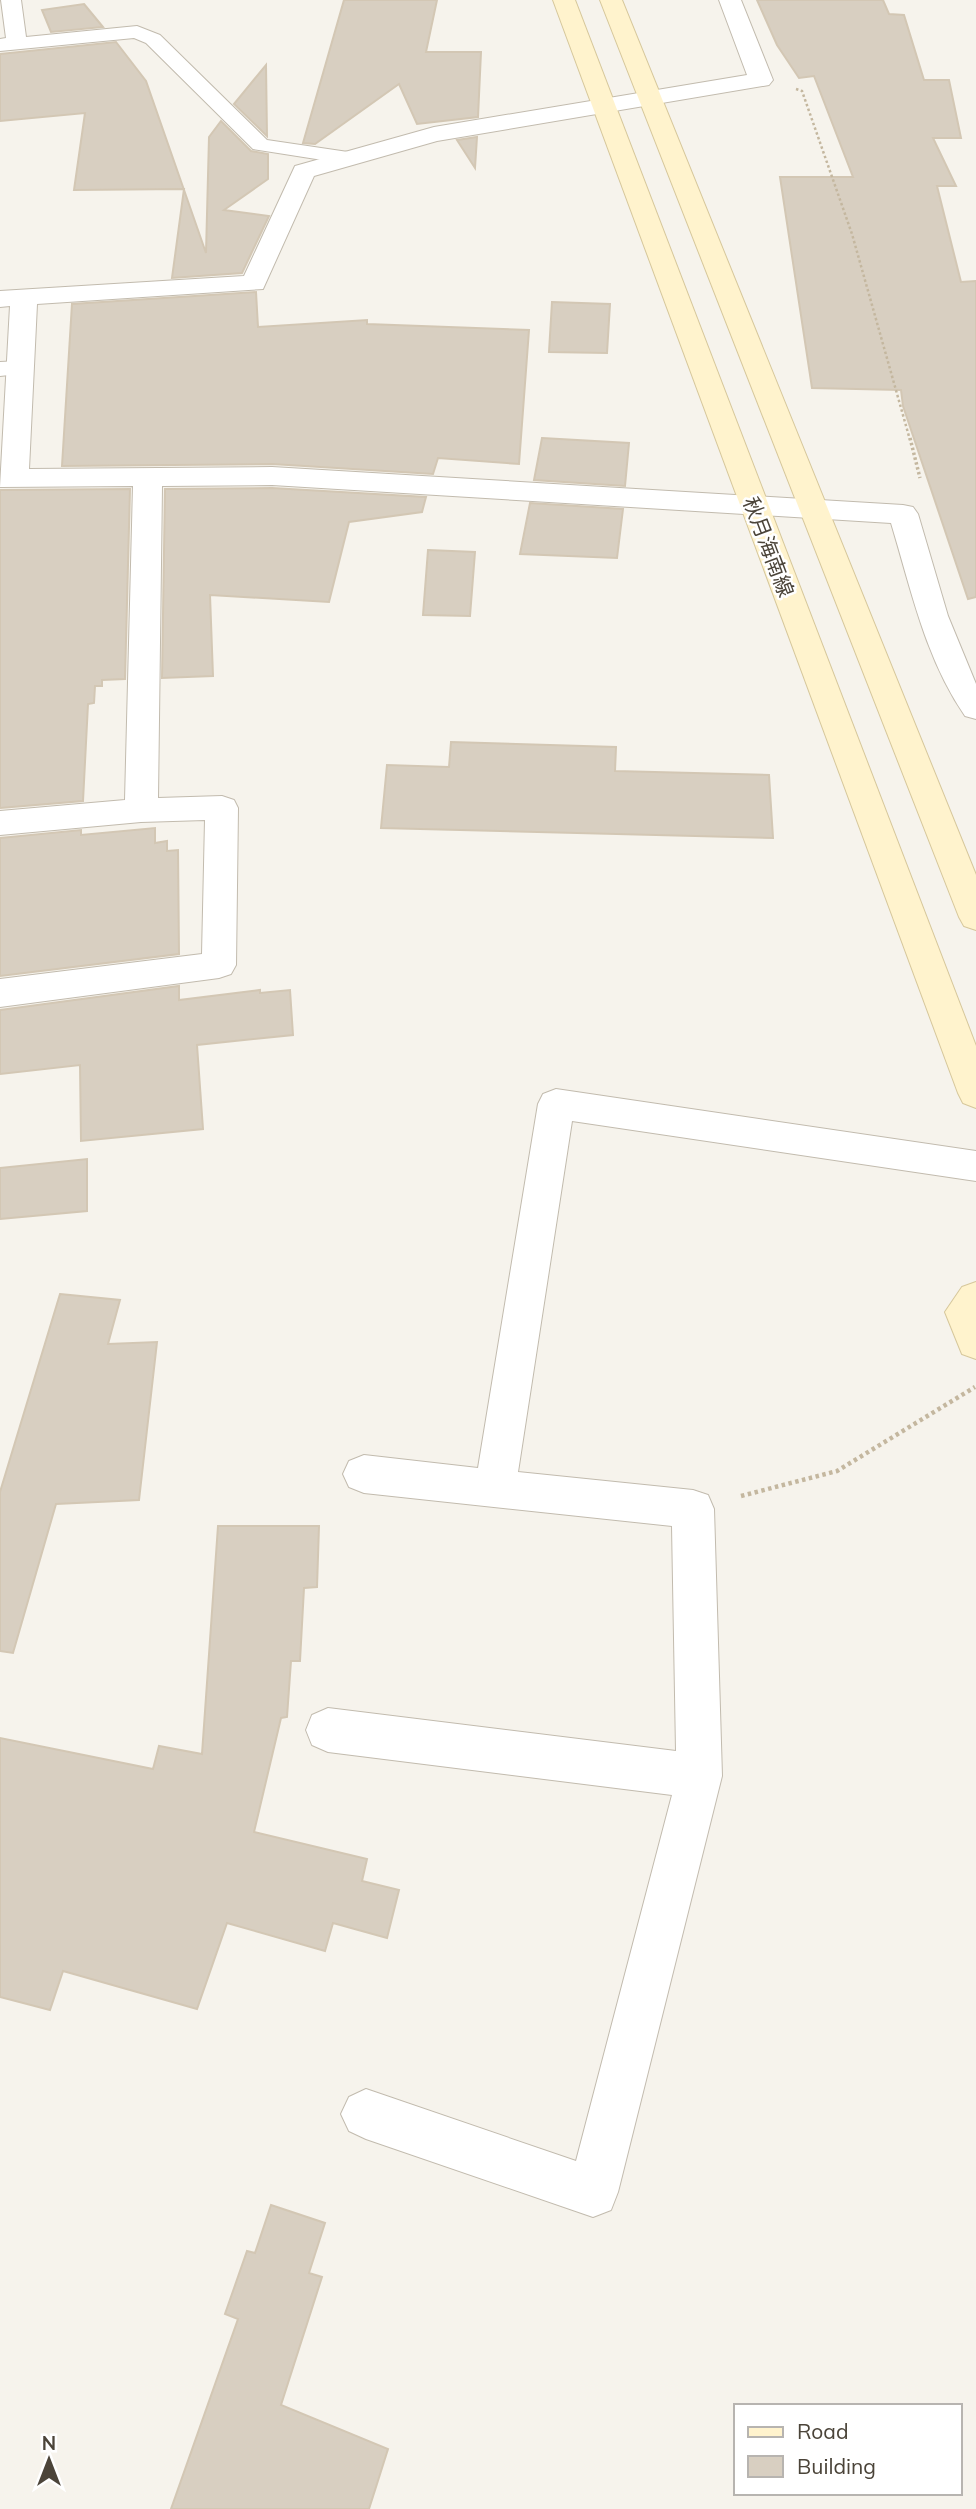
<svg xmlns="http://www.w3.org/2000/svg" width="976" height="2509" viewBox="0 0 976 2509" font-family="Mulish,'Noto Sans JP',sans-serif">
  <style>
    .building { fill: #d8cfc1; stroke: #d3c7b4; stroke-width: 2 }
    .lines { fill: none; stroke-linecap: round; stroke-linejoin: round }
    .service-casing { stroke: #c2bbae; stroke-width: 2 }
    .minor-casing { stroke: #c2bbae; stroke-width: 2 }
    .secondary-casing { stroke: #d6c79b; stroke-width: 2 }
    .path-far2 { stroke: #c4b79f; stroke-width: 2.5; stroke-dasharray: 2.5 2.5; stroke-linecap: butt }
    .path-far1 { stroke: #c4b79f; stroke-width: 3.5; stroke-dasharray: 2.5 2.5; stroke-linecap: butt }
    .path { stroke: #c4b79f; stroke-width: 4.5; stroke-dasharray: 3.5 3.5; stroke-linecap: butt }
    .service { fill: #fff; fill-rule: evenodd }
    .minor { fill: #fff; fill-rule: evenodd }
    .secondary { fill: #fff3cd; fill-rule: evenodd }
    .labels { text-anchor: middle; stroke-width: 5; stroke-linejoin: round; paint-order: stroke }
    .far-street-label { font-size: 21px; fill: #4b4439; stroke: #fff }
  </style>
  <rect width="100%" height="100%" fill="#f6f3ec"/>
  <!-- building -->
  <g class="building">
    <path d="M344 0H437L426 52H481L478 117 417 124 399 84 315 144 303 143Z"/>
    <path d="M757 0H883L889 14 904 15 924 80H949L961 138H933L956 186H937L961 282 976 281V597L968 599 903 406 901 390 812 388 780 177H853L814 76 799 78 777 45Z"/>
    <path d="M84 4 103 27 51 32 42 10Z"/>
    <path d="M116 42 146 81 206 253 209 137 221 121 251 151 268 154V179L224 210 269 216 242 273 172 278 184 189 74 190 85 113 0 121V54Z"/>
    <path d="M266 65 267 136 234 104Z"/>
    <path d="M477 137 475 168 457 140Z"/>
    <path d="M256 292 258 327 367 320V324L529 330 519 464 438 458 433 474 272 464 62 466 72 304Z"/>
    <path d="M552 302 610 304 607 353 549 352Z"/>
    <path d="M542 438 629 443 625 486 534 480Z"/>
    <path d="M272 488 426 497 422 512 349 522 329 602 210 595 213 676 162 678 165 489Z"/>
    <path d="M130 489 125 679 102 680V686H95L94 703 88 704 83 801 0 808V490Z"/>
    <path d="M530 503 623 509 617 558 520 554Z"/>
    <path d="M428 550 475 552 470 616 423 615Z"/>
    <path d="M451 742 616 747 615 771 769 775 773 838 381 828 387 765 449 767Z"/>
    <path d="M155 828V843L167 841V851L178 850 179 954 0 976V838L81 830V835Z"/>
    <path d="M179 986V1000L260 990V993L290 990 293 1035 197 1045 203 1129 81 1141 80 1065 0 1074V1010Z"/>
    <path d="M87 1159V1211L0 1219V1168Z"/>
    <path d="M60 1294 120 1300 108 1344 157 1342 139 1500 56 1504 13 1653 0 1651V1492Z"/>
    <path d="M218 1526H319L317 1587 304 1588 300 1661H291L287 1717 281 1718 254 1832 367 1859 362 1881 399 1890 387 1938 333 1923 325 1951 227 1923 197 2009 63 1971 50 2010 0 1997V1738L153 1769 159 1746 202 1754Z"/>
    <path d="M271 2205 325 2223 309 2273 322 2277 281 2405 388 2449 369 2509H171L238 2319 225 2314 247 2251 255 2253Z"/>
  </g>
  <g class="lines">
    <defs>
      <g id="service">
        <path d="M1 0H21L26 37 137 26 160 35 267 140 348 152 359 158 348 164 253 149 146 43 134 38 0 51V39L6 38Z"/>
        <path d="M20 361 28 363 32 368 28 373 0 376V362Z"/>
      </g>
      <g id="minor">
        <path d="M719 0H741L773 80 769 85 437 141 314 176 263 289 37 304 29 469 272 467 903 505 913 507 918 514 948 616 976 684V719L965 716C925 658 911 589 891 523L272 485 162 486 158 798 222 796 234 800 238 808 236 965 231 974 219 978 0 1007V979L202 954 205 820 141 822 0 835V811L125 800 133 486 0 487 10 306 0 307V291L244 276 295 166 434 127 747 75Z"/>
        <path d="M556 1089 976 1151V1181L572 1121 518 1472 693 1490 708 1495 714 1509 722 1776 618 2192 611 2210 593 2217 366 2139 349 2131 341 2114 349 2097 366 2089 576 2161 672 1795 328 1752 312 1745 306 1730 312 1715 328 1708 676 1751 672 1526 364 1493 349 1487 343 1474 349 1461 364 1455 478 1468 538 1104 543 1094Z"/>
      </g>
      <g id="secondary">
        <path d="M553 0H575L976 1046V1108L963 1103 958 1093Z"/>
        <path d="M600 0H622L976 875V930L964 926 959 917Z"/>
        <path d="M976 1282V1359L962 1354 945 1312 962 1287Z"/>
      </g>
    </defs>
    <!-- service casing -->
    <use href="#service" class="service-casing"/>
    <!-- minor casing -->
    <use href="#minor" class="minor-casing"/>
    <!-- secondary casing -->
    <use href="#secondary" class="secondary-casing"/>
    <!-- path-far2 -->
    <path class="path-far2" d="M796 89 802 91 852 234 910 440"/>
    <!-- path-far1 -->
    <path class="path-far1" d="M910 438 920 478"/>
    <!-- path -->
    <path class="path" d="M741 1496 837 1471 975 1387"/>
    <!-- service -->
    <use href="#service" class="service"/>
    <!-- minor -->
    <use href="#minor" class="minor"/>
    <!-- secondary -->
    <use href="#secondary" class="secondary"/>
  </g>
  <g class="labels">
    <!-- far-street labels -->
    <g class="far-street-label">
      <text transform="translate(768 547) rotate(69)" y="7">秋月海南線</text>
    </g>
  </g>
  <!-- legend -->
  <rect x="734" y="2404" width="228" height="91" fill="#ffffff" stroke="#b7b4b0" stroke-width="2"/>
  <rect x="748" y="2427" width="35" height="10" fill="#fff3cd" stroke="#b7b4b0" stroke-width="2"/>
  <text x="797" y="2439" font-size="21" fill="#4b4439">Road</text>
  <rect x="748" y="2456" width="35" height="21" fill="#d8cfc1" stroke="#b7b4b0" stroke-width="2"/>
  <text x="797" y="2474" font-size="21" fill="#4b4439">Building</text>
  <!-- north arrow -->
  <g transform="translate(49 2460)" stroke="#ffffff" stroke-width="5" paint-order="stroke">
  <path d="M0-5L12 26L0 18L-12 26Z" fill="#4b4439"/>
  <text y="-10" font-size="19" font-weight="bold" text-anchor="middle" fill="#4b4439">N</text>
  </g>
</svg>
